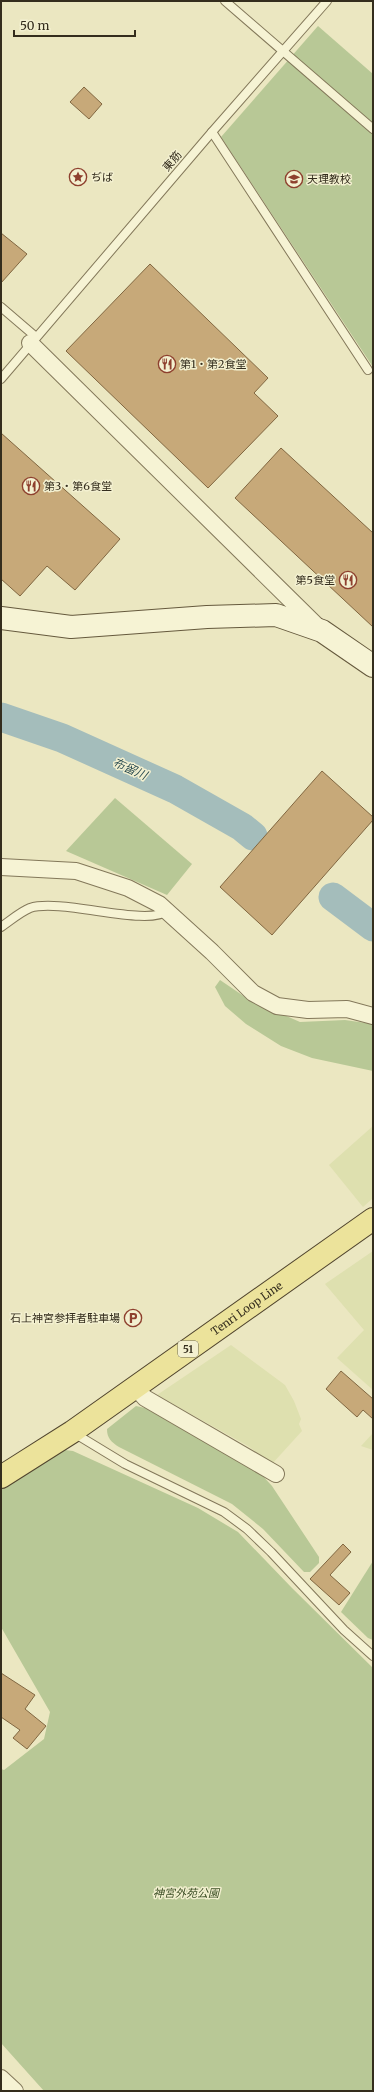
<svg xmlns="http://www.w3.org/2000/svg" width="374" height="2092" viewBox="0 0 374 2092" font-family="Merriweather,'Noto Sans JP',serif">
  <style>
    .farmland { fill: #dee0af }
    .green { fill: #b8c896 }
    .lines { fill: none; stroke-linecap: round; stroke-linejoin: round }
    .river { stroke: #a4bdbb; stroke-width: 29 }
    .building { fill: #c7a979; stroke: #816741 }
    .lane-casing { stroke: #83785a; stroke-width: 10 }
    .street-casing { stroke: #83785a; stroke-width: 18 }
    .secondary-casing { stroke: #65593d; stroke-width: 24 }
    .primary-casing { stroke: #51452e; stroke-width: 24 }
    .lane { stroke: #f6f3d4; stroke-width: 8 }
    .street { stroke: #f6f3d4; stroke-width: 16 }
    .secondary { stroke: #f6f3d4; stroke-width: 22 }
    .primary { stroke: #ece39b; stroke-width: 22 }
    .labels { text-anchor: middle; stroke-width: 3; stroke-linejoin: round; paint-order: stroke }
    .shield { fill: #f3f0d0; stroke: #6d6853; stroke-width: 1 }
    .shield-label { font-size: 10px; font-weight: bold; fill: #342d1d }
    .street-label { font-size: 11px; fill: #342d1d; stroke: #f3f0d0 }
    .poi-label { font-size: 11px; fill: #342d1d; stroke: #f3f0d0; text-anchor: start }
    .park-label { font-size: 11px; font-style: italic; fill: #3c4f25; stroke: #f3f0d0 }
    .water-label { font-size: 12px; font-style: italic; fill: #2d4e53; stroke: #f3f0d0 }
  </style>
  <rect width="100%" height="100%" fill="#ebe7c1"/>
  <!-- farmland -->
  <g class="farmland">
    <path d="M373 1126V1198L363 1207 329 1165Z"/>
    <path d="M373 1251V1390L337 1358 364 1330 325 1284Z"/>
    <path d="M231 1345 285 1385 294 1401 301 1419 299 1424 302 1431 272 1464 248 1446 157 1395Z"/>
    <path d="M373 1433V1450L361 1446Z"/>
  </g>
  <!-- green -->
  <g class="green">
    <path d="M318 26 373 74V367L221 137Z"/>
    <path d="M115 798 192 864 167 895 66 851Z"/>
    <path d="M220 980 248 999 300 1022 345 1020 373 1024V1071L312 1058 281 1046 246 1024 225 1006 215 987Z"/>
    <path d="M136 1406 145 1408 261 1474 272 1486 319 1557V1563L310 1572H304L263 1529 232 1504 119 1447C111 1442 107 1438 107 1429Z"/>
    <path d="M57 1449 73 1451 198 1508 238 1532 292 1588 373 1668V2091H44L1 2043V1769L4 1770 44 1739 50 1712 1 1627V1484Z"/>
    <path d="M373 1561V1640L368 1638 341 1612Z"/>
  </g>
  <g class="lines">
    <!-- river -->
    <g class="river">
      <path d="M1 717 62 738 175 789 242 827 253 836"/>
      <path d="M333 897 373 927"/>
    </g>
  </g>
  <!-- building -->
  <g class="building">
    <path d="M84 87 102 104 89 119 70 102Z"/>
    <path d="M1 233 27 254 1 283Z"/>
    <path d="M150 264 268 378 254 393 278 416 208 488 66 351Z"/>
    <path d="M1 433 120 539 75 590 47 566 20 596 1 579Z"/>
    <path d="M281 448 373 533V627L235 498Z"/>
    <path d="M322 771 373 817V820L272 935 220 887Z"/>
    <path d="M341 1371 373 1399V1419L363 1410 357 1417 326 1389Z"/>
    <path d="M343 1544 351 1552 330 1575 350 1593 339 1605 310 1579Z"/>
    <path d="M1 1673 35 1695 25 1709 46 1726 27 1749 13 1738 20 1730 1 1717Z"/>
  </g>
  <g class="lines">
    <defs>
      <g id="lane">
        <path d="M225 1 373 129"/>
        <path d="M212 132 368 370"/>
        <path d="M1 307 36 337"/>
        <path d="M1 379 212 132 327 1"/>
        <path d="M1 927C10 921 20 912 30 908 61 898 147 927 167 911"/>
        <path d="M74 1433 125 1464 224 1512 247 1529 271 1552 344 1630 373 1656"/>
      </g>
      <g id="street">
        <path d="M30 343 319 628"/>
        <path d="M1 867 76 871 128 888 159 904 212 952 253 993 277 1006 308 1010 347 1009 373 1016"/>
        <path d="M134 1386 145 1398 276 1474"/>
        <path d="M1 2078 15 2091"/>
      </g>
      <path id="secondary" d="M1 618 71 627 207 617 276 615 322 631 373 666"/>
      <g id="primary">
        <path id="s1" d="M1 1477 72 1432 373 1219"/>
      </g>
    </defs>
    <!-- lane casing -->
    <use href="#lane" class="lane-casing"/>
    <!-- street casing -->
    <use href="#street" class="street-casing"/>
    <!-- secondary casing -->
    <use href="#secondary" class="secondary-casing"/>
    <!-- primary casing -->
    <use href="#primary" class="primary-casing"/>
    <!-- lane -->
    <use href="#lane" class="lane"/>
    <!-- street -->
    <use href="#street" class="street"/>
    <!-- secondary -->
    <use href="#secondary" class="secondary"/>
    <!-- primary -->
    <use href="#primary" class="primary"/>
  </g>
  <!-- icons -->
  <defs>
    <symbol id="sight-ring" viewBox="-11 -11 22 22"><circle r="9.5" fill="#f3f0d0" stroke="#8e402e" stroke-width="1.5"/><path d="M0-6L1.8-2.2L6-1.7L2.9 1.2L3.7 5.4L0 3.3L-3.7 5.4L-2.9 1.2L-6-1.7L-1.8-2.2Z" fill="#8e402e"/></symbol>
    <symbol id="school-ring" viewBox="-11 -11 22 22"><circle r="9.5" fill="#f3f0d0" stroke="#8e402e" stroke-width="1.5"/><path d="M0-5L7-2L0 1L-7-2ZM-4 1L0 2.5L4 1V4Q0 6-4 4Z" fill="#8e402e"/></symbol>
    <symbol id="restaurant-ring" viewBox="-11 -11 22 22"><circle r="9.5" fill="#f3f0d0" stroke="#8e402e" stroke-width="1.5"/><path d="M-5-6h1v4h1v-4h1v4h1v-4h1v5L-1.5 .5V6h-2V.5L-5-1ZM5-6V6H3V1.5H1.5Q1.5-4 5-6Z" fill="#8e402e"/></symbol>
    <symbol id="parking-ring" viewBox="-11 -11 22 22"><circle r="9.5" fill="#f3f0d0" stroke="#8e402e" stroke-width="1.5"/><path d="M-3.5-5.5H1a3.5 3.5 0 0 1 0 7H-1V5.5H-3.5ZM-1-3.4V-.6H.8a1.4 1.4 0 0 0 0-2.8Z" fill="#8e402e"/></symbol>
  </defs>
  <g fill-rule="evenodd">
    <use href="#sight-ring" x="68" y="167" width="20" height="20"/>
    <use href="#school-ring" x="284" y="169" width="20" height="20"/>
    <use href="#restaurant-ring" x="157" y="354" width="20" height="20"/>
    <use href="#restaurant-ring" x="21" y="476" width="20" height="20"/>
    <use href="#restaurant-ring" x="338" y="570" width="20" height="20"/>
    <use href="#parking-ring" x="123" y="1308" width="20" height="20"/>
  </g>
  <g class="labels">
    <!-- shield labels -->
    <rect class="shield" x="178" y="1341" width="20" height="16" rx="3"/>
    <g class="shield-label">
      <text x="188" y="1353">51</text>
    </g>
    <!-- street labels -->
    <g class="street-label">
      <text transform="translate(172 161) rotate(-49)" y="4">東筋</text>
      <text dy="4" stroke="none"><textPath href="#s1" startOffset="298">Tenri Loop Line</textPath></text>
    </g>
    <!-- poi labels -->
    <g class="poi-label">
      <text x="91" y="181">ぢば</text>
      <text x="307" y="183">天理教校</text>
      <text x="180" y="368">第1・第2食堂</text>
      <text x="44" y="490">第3・第6食堂</text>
      <text x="335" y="584" text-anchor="end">第5食堂</text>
      <text x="120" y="1322" text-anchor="end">石上神宮参拝者駐車場</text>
    </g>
    <!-- park labels -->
    <g class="park-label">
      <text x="186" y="1897">神宮外苑公園</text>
    </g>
    <!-- water labels -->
    <g class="water-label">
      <text transform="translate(130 769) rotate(24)" y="4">布留川</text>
    </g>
  </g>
  <!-- border -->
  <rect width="374" height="2092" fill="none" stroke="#342d1d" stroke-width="4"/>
  <!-- scale -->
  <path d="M14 30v6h121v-6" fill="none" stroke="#342d1d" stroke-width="2"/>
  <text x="20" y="30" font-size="12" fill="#342d1d" stroke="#f3f0d0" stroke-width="3" paint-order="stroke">50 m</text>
</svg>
